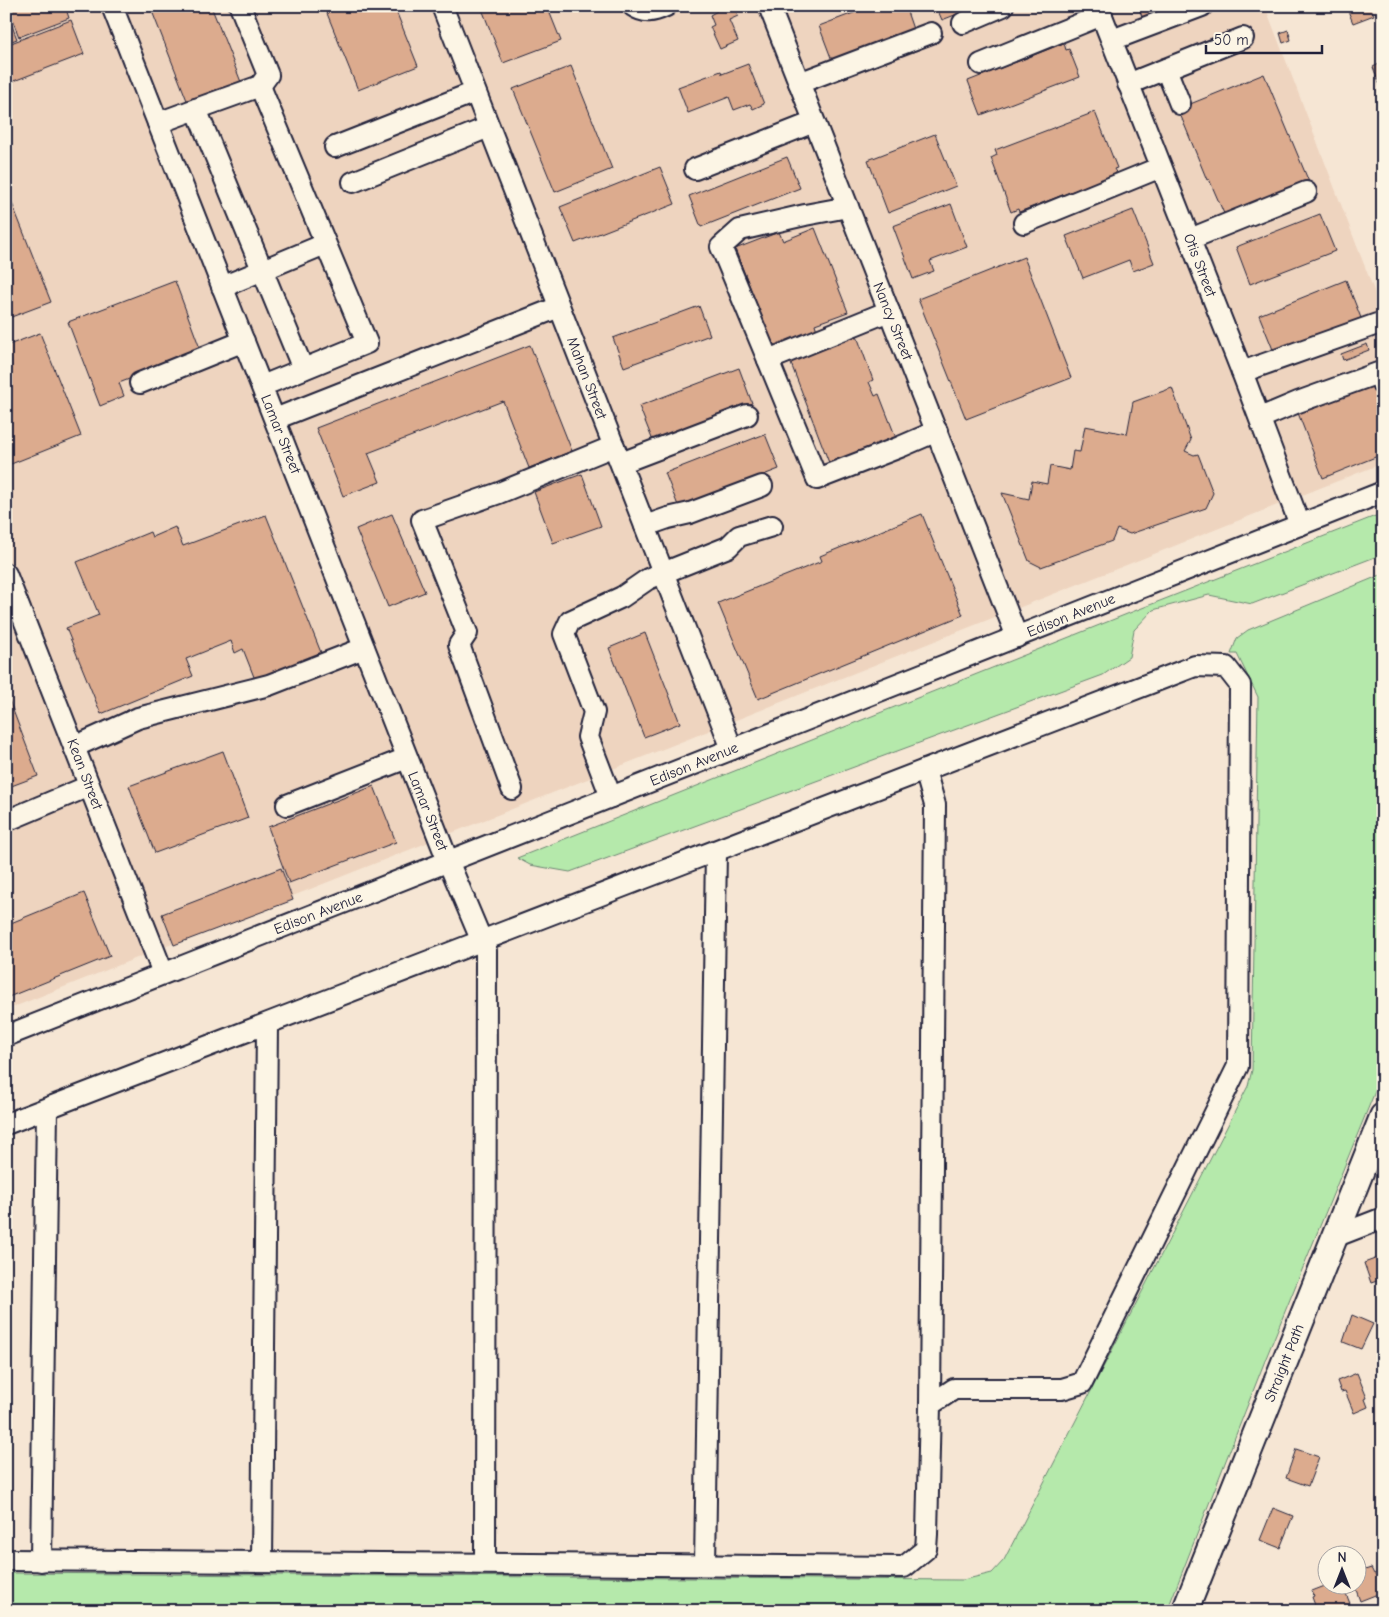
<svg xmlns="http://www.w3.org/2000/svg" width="1389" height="1617" viewBox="0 0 1389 1617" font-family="'Comic Neue',sans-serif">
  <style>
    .built { fill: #eed4bf }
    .green { fill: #b5e9ab; stroke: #6c8673 }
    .building { fill: #dcab8e; stroke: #22223b }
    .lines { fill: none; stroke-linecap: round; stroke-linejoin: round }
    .minor-casing { stroke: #22223b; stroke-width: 24 }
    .major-casing { stroke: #22223b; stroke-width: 29 }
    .minor { stroke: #fcf5e5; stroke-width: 20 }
    .major { stroke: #fcf5e5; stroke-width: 25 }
    .labels { text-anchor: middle; stroke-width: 4; stroke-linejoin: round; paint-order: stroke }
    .street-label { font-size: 15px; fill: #22223b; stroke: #fcf5e5 }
  </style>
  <rect width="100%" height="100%" fill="#f6e6d4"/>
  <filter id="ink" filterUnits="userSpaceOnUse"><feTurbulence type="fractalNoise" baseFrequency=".02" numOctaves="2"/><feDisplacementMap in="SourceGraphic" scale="10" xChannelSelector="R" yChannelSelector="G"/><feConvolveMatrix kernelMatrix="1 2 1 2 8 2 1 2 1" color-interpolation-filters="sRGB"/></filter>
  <g filter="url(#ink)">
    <!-- built -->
    <path class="built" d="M6 6H1265L1383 314V463L6 1010Z"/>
    <!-- green -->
    <g class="green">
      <path d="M1383 513V554L1252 604 1209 595 1153 610 1134 630 1129 657 1103 675 570 872 530 865 517 858 1137 610Z"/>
      <path d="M1383 574V1072L1266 1358 1167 1611H6V1573L963 1580 992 1573 1004 1560 1248 1086 1252 1070 1258 697 1237 654H1231L1237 638 1248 630Z"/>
    </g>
    <!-- building -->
    <g class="building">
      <path d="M7 6H65L69 18 19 37Z"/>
      <path d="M150 6H211L241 82 188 103Z"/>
      <path d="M324 6H394L418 66 358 90Z"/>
      <path d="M490 6H547L561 41 503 63 482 9Z"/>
      <path d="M715 6H734L738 16 729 20 738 41 720 49 710 27 714 25 710 15 717 11Z"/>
      <path d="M872 6H905L914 32 833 63 819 26Z"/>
      <path d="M936 6H978L942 20Z"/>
      <path d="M1138 6H1178L1143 19Z"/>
      <path d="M1346 6H1370L1374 15 1353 23Z"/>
      <path d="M6 10 17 39 6 43Z"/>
      <path d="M71 20 84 54 6 84V45Z"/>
      <path d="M1288 30 1291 40 1283 43 1280 33Z"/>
      <path d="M1064 43 1066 50 1069 49 1080 77 981 115 968 81Z"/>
      <path d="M1383 62V84L1380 86 1373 67Z"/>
      <path d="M748 64 764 104 753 109 750 104 734 110 729 97 688 113 678 87 721 71 722 74Z"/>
      <path d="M571 66 612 169 555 192 513 89Z"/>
      <path d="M1264 74 1309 182 1225 216 1209 179 1207 180 1178 109Z"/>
      <path d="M1095 112 1117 168 1114 169 1117 174 1019 212 1018 209 1011 212 991 158 997 155 995 150Z"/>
      <path d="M935 134 956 186 888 213 868 160Z"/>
      <path d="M787 157 800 188 701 227 689 196Z"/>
      <path d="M660 167 675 204 575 243 560 207Z"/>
      <path d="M6 188 51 302 6 319Z"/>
      <path d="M951 204 967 247 930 261 934 271 913 279 893 226Z"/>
      <path d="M1133 210 1154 263 1133 271 1129 260 1083 278 1066 236Z"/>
      <path d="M1320 214 1335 251 1250 284 1236 247Z"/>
      <path d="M815 228 848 312 815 324 818 334 775 351 735 249 779 232 783 241Z"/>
      <path d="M1024 257 1071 378 966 419 918 299Z"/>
      <path d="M1346 280 1361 318 1274 352 1259 315Z"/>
      <path d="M175 281 201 351 119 383 124 396 100 406 68 322Z"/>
      <path d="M699 306 710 335 624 367 613 338Z"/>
      <path d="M40 333 81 436 6 466V346Z"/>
      <path d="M857 336 873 380 869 382 875 396 879 394 898 443 831 468 790 361Z"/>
      <path d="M1367 344 1369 350 1343 360 1341 354Z"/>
      <path d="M530 345 572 451 529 468 503 401 368 453 380 482 343 496 316 428Z"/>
      <path d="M739 368 752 403 653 441 639 406Z"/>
      <path d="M1372 384 1383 412V454L1323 478 1298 413Z"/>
      <path d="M1172 388 1191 440 1185 451 1194 455 1198 454 1213 493 1206 508 1130 534 1117 529 1112 541 1041 567 1029 561 1002 493 1029 499 1032 481 1047 484 1050 466 1070 470 1073 451 1080 452 1085 426 1127 434 1133 402Z"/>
      <path d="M765 434 779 469 679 508 665 473Z"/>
      <path d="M582 474 601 526 553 543 534 492Z"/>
      <path d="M392 514 425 592 388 607 356 529Z"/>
      <path d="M922 514 963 615 758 699 718 603 822 561 820 556Z"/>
      <path d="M266 515 322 655 256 682 243 649 235 653 231 641 186 659 193 676 101 714 66 628 99 615 77 562 150 532 152 537 175 527 183 546Z"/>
      <path d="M645 633 680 723 644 737 609 648Z"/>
      <path d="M6 692 38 776 6 788Z"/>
      <path d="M223 751 248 818 155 853 129 786Z"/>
      <path d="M374 786 396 842 289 883 268 827Z"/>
      <path d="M281 868 293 900 174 945 162 914Z"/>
      <path d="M84 893 110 956 6 998V925Z"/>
      <path d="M1383 1256V1279L1371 1283 1364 1263Z"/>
      <path d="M1352 1315 1373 1324 1361 1349 1343 1342Z"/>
      <path d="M1357 1373 1367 1398 1365 1399 1368 1407 1354 1413 1345 1391 1341 1392 1337 1381Z"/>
      <path d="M1296 1449 1319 1457 1308 1486 1286 1478Z"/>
      <path d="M1273 1508 1293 1516 1280 1548 1260 1540Z"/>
      <path d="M1371 1568 1374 1574 1383 1571V1592L1360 1601 1354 1584H1356V1573Z"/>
      <path d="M1330 1584 1343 1586 1351 1606 1339 1611H1317L1312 1597 1314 1596 1312 1591Z"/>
    </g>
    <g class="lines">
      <defs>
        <g id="minor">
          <path d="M112 6 448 861 486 951 485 1563"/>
          <path d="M442 6 732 749"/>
          <path d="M633 6C645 14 653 12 666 6"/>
          <path d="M769 6 1017 637"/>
          <path d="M1098 6 1242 372 1300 525"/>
          <path d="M963 23 1003 6"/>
          <path d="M1112 40 1202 6"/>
          <path d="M981 64 1102 15"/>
          <path d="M1166 69 1180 104"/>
          <path d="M799 83 931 33"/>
          <path d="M1128 84 1243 38"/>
          <path d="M260 86 367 343 262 386"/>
          <path d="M196 109 260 86 268 75 240 6"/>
          <path d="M158 123 196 109 303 369"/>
          <path d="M335 147 475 92"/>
          <path d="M695 169 814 122"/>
          <path d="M353 182 489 127"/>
          <path d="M848 207 805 215 740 230 721 247 768 360 889 311"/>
          <path d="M1024 223 1161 167"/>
          <path d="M1190 239 1306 192"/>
          <path d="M222 287 325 244"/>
          <path d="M768 360 817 479 900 447 937 431"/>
          <path d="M1242 372 1377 324"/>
          <path d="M140 383 244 341"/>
          <path d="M1260 418 1298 402 1378 373 1383 385"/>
          <path d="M275 419 559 307"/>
          <path d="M621 463 747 415"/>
          <path d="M645 526 668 518 690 513 762 486"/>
          <path d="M6 574 163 973"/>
          <path d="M74 747 138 718 269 685 364 648"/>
          <path d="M925 770 935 805 930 1405"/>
          <path d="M512 789 459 645 467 633 422 520 499 493 614 446"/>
          <path d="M611 797 588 737 594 712 564 634 570 621 622 597 648 579 728 547 739 536 772 526"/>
          <path d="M287 805 407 758"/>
          <path d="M6 821 89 786"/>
          <path d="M6 1036 1383 492"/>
          <path d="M6 1124 1195 666 1226 667 1240 685 1238 1066 1082 1383 1062 1389H954L930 1405 927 1534 926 1549 904 1567 6 1560"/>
          <path d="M1334 1237 1383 1218"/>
          <path d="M41 1561 47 1109"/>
          <path d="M262 1562 267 1025"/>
          <path d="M705 1565 716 851"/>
        </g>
        <path id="major" d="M1185 1611 1383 1116"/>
      </defs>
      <!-- minor casing -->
      <use href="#minor" class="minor-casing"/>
      <!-- major casing -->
      <use href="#major" class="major-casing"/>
      <!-- minor -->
      <use href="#minor" class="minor"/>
      <!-- major -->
      <use href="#major" class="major"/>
    </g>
  </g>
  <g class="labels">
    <!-- street labels -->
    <g class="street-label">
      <text transform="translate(1200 265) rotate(69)" y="5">Otis Street</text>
      <text transform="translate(893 321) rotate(68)" y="5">Nancy Street</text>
      <text transform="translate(587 378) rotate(69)" y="5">Mahan Street</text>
      <text transform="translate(281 434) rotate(68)" y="5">Lamar Street</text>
      <text transform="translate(1071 615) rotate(-22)" y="5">Edison Avenue</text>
      <text transform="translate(694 764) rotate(-22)" y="5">Edison Avenue</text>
      <text transform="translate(85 774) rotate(69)" y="5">Kean Street</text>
      <text transform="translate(428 811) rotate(68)" y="5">Lamar Street</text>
      <text transform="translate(318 913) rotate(-21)" y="5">Edison Avenue</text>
      <text transform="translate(1284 1363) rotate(-68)" y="5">Straight Path</text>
    </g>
  </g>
  <!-- margin -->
  <rect width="1389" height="1617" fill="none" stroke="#fcf5e5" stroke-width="25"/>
  <rect x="12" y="12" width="1364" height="1592" fill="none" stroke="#22223b" stroke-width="2" filter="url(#ink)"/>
  <!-- north arrow -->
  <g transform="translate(1342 1570)"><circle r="24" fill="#fcf5e5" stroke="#a5a1a1"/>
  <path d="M0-4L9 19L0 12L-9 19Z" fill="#22223b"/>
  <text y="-8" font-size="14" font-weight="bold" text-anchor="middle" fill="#22223b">N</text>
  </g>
  <!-- scale -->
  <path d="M1206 45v8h116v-8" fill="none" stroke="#22223b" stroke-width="2.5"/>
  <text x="1214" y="45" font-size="15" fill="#22223b" stroke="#fcf5e5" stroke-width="4" paint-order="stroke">50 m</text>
</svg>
